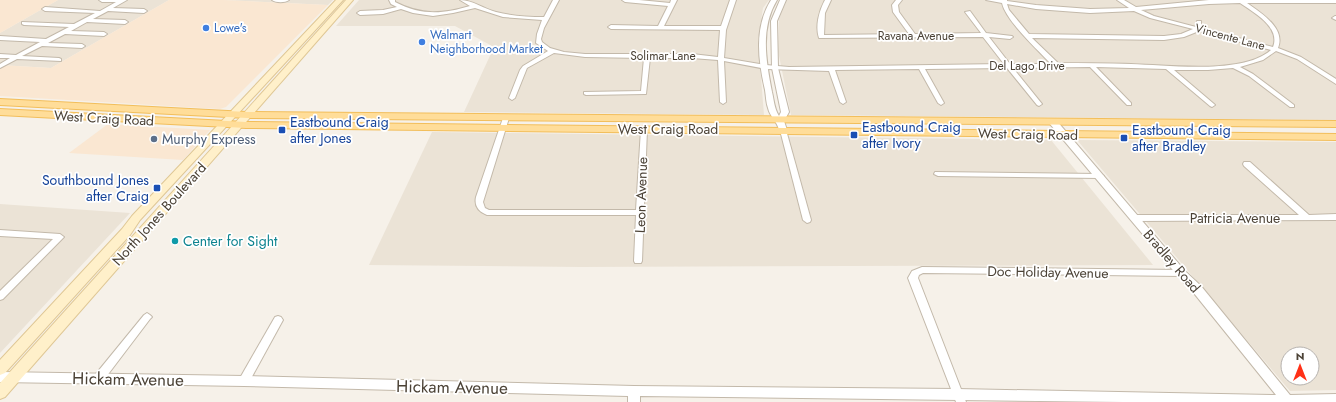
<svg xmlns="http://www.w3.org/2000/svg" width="1336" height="402" viewBox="0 0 1336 402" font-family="Jost,sans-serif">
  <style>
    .residential { fill: #ebe3d6; fill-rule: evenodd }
    .commercial { fill: #fae7d2 }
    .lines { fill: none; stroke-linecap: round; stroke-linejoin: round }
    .minor-casing { stroke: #c3b9aa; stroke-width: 2 }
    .tertiary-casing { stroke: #c3b9aa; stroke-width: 2 }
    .secondary-casing { stroke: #dfc795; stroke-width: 2 }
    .primary-casing { stroke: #f2be5b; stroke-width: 2 }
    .minor { fill: #fff; fill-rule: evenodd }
    .tertiary { fill: #fff; fill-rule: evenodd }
    .secondary { fill: #fff0ca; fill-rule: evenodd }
    .primary { fill: #fd9; fill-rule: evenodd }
    .shop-dot { fill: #3f7fe0; stroke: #fff; stroke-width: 1.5 }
    .transit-dot { fill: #1a4fb4; stroke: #fff; stroke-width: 1.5 }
    .service-dot { fill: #5c6f8a; stroke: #fff; stroke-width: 1.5 }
    .culture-dot { fill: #0f9aa8; stroke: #fff; stroke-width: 1.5 }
    .labels { text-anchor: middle; stroke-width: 3.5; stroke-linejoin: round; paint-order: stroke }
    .far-shop-label { font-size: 12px; fill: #366cbe; stroke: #fff; text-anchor: start }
    .far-street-label { font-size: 12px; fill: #4b4236; stroke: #fff }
    .street-label { font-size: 14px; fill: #4b4236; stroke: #fff }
    .transit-label { font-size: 14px; fill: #164399; stroke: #fff; text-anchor: start }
    .service-label { font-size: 14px; fill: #4e5e75; stroke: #fff; text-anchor: start }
    .culture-label { font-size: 14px; fill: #0d838f; stroke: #fff; text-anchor: start }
    .near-street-label { font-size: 17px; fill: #4b4236; stroke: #fff }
  </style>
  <rect width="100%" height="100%" fill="#f6f1e9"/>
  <!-- residential -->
  <g class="residential">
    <path d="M58 0H169L51 68 0 65V33Z"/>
    <path d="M224 0H333L328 5Z"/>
    <path d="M359 0H769L763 8 758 40 764 115 464 112 494 47 455 26H336Z"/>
    <path d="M787 0H1336V120L791 115 778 51 779 19Z"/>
    <path d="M432 132 1051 140 1153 265 580 267 369 265Z"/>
    <path d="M1077 140 1336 142V390L1290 391ZM1288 354H1312V378H1288Z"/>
    <path d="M0 204 130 213 0 353Z"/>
  </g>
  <!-- commercial -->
  <g class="commercial">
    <path d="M0 0H58L0 33Z"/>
    <path d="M169 0H224L328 5 226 107 220 109 0 96V65L51 68Z"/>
    <path d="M108 124 210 130 183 160 69 153Z"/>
  </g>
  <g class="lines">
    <defs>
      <g id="minor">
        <path d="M99 0H127L113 8 144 9 147 11 144 13 108 11 93 19 125 20 128 22 125 24 87 22 71 31 104 32 107 34 104 36 65 34 48 43 82 44 85 46 82 48 42 46 22 56 59 58 61 59V61L17 59 0 68V64L10 58H0V54L16 55 40 42 0 40V36L46 39 69 27 24 25 22 24V22L74 24 95 13 45 11 42 9 45 7 100 11 116 2H102Z"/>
        <path d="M272 0H289C285 3 276 3 272 0Z"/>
        <path d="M389 0H395V2C422 16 443 14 470 6L460 0C473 0 484 9 496 12 512 16 528 17 544 17L553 0H559L544 28 541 39 542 42 550 48 564 52 585 54H692L718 57 720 30 611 29 608 27 611 25 658 26 668 6 625 2 622 0H639L670 3 671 0H677L664 26H721L730 0H736L726 30 724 58 766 65 789 67 1004 64 983 37 819 38C815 26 819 11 825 0H831L825 13 824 35 909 34 893 12 892 5 896 0H902L898 5 899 12 915 34 981 33 965 12 970 11 986 33 1012 36 1013 37 1010 39 989 37 1010 64H1051C1038 50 1006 21 1002 3L986 0H1007V1L1036 5 1090 9 1129 8 1117 0H1124L1136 7 1209 0H1336V3H1247C1261 13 1286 28 1278 48L1301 57 1336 79V84L1297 59 1276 51 1263 60 1240 67 1253 74 1294 105V107H1290L1249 76 1233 68 1208 70H1174L1214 104 1215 105 1212 107 1210 106 1166 69 1096 67 1131 103V105H1127L1090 67 1013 68 1042 104 1039 106 1037 105 1007 68 925 69 944 103 941 105 938 103 919 69 835 70 846 102 843 104 840 102 829 71 766 69 724 61 726 102 723 104 720 102 718 60 692 58H650L646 94 586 95 584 94V92L641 91 644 58 585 57 554 53 527 68 515 98 512 100 509 98 520 70 523 66 548 51 536 43 537 34 542 20 503 17 475 8 453 13 433 16 413 13 401 9 383 14 360 15 357 13 360 11 383 10 397 7 391 4ZM1240 3C1253 12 1281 27 1273 47L1201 28V21H1197L1196 27 1154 16 1141 10 1209 4ZM1007 4 1036 9 1090 13 1134 11 1150 18 1193 29 1181 34 1164 36 1029 34 1009 10ZM1199 31 1271 50C1243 75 1167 65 1131 64 1107 63 1082 63 1058 63L1032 38 1164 40 1184 37Z"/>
        <path d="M1335 16H1336V20L1332 18Z"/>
        <path d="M506 116 509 118 483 202 485 208 489 210H636L641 129 644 127 646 128 647 129 642 261 641 263H635L634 261 636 215H487C479 212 474 206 476 197L503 118Z"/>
        <path d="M783 128 786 130 811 220 810 222 807 223 803 220 780 130Z"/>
        <path d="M1244 162H1250L1309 215 1336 214V220L1134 221 1130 218 1134 215H1299L1244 166 1243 164Z"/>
        <path d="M935 172 1100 174 1104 176 1100 178 938 176 934 174Z"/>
        <path d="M0 230 60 234 64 237 3 299 0 300V291L53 239 0 236Z"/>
        <path d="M922 267 1181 270 1184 271 1186 273 1184 275 1181 276 923 273 919 275 918 278 966 402H956L908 278 912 271Z"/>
        <path d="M147 313 150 315 152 317 150 319 103 381 99 382 95 381 94 378 95 375 144 315Z"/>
        <path d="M278 316 281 317 283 320 248 384 244 385 240 384 239 381 240 378 275 317Z"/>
      </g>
      <g id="tertiary">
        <path d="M771 0H777C760 28 766 61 772 92 774 100 774 108 779 116L781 112 772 68 771 21 780 0H786L777 21 778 68 789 112 784 121 787 130 783 132 779 130C777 121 770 117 768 108 766 103 766 96 765 90 758 60 754 27 771 0Z"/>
        <path d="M1050 120H1056L1185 271 1201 286 1290 395 1336 394V402H1123L640 396V402H628V396L244 386 0 382V372L244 376 634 386 957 389 1276 395 1193 292 1177 275 1050 124 1049 122Z"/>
      </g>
      <g id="secondary">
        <path d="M336 0H343L140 220 130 235 5 373 0 375V360L122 229 132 216Z"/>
        <path d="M346 0H353L5 397 0 399V383Z"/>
      </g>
      <g id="primary">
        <path d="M0 99 247 112 1336 121V127L247 118 0 105Z"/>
        <path d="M0 109 246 122 1336 134V140L246 128 0 115Z"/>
      </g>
    </defs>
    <!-- minor casing -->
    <use href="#minor" class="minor-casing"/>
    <!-- tertiary casing -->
    <use href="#tertiary" class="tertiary-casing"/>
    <!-- secondary casing -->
    <use href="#secondary" class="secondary-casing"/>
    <!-- primary casing -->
    <use href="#primary" class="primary-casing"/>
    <!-- minor -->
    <use href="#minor" class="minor"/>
    <!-- tertiary -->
    <use href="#tertiary" class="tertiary"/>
    <!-- secondary -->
    <use href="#secondary" class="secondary"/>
    <!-- primary -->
    <use href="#primary" class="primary"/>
  </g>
  <!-- markers -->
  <g class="shop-dot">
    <circle cx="206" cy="28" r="4"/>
    <circle cx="422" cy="42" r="4"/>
  </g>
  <g class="transit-dot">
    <rect x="278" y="126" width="8" height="8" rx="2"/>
    <rect x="850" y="131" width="8" height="8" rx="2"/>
    <rect x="1120" y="134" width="8" height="8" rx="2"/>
    <rect x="153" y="184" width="8" height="8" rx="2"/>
  </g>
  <circle class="service-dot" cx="154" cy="139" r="4"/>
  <circle class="culture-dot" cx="175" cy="241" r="4"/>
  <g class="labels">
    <!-- far-shop labels -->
    <g class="far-shop-label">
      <text x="214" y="32">Lowe's</text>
      <text x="430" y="39">Walmart<tspan x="430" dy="14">Neighborhood Market</tspan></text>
    </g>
    <!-- far-street labels -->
    <g class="far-street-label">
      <text x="916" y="40">Ravana Avenue</text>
      <text transform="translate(1230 37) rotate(15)" y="4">Vincente Lane</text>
      <text x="663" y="60">Solimar Lane</text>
      <text x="1027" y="70">Del Lago Drive</text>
    </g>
    <!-- street labels -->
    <g class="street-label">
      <text transform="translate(104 118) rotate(3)" y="5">West Craig Road</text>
      <text x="668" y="134">West Craig Road</text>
      <text transform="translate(1028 134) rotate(1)" y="5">West Craig Road</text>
      <text transform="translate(641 195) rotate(-88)" y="5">Leon Avenue</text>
      <text transform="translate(159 214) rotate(-48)" y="5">North Jones Boulevard</text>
      <text x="1235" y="223">Patricia Avenue</text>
      <text transform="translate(1172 261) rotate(49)" y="5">Bradley Road</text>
      <text transform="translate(1048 272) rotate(1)" y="5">Doc Holiday Avenue</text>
    </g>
    <!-- transit labels -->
    <g class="transit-label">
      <text x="290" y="127">Eastbound Craig<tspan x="290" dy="16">after Jones</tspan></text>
      <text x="862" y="132">Eastbound Craig<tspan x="862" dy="16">after Ivory</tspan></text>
      <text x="1132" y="135">Eastbound Craig<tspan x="1132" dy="16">after Bradley</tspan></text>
      <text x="149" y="185" text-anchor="end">Southbound Jones<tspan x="149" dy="16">after Craig</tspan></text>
    </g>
    <!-- service labels -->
    <g class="service-label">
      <text x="162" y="144">Murphy Express</text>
    </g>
    <!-- culture labels -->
    <g class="culture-label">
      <text x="183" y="246">Center for Sight</text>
    </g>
    <!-- near-street labels -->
    <g class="near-street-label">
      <text transform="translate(128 379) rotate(1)" y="6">Hickam Avenue</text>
      <text transform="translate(452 387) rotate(1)" y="6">Hickam Avenue</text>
    </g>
  </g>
  <!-- north arrow -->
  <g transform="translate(1300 366)"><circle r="19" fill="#ffffff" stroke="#b7b3af"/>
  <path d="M0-3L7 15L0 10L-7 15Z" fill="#ff3017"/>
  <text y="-6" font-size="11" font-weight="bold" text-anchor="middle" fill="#4b4236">N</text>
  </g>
</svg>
